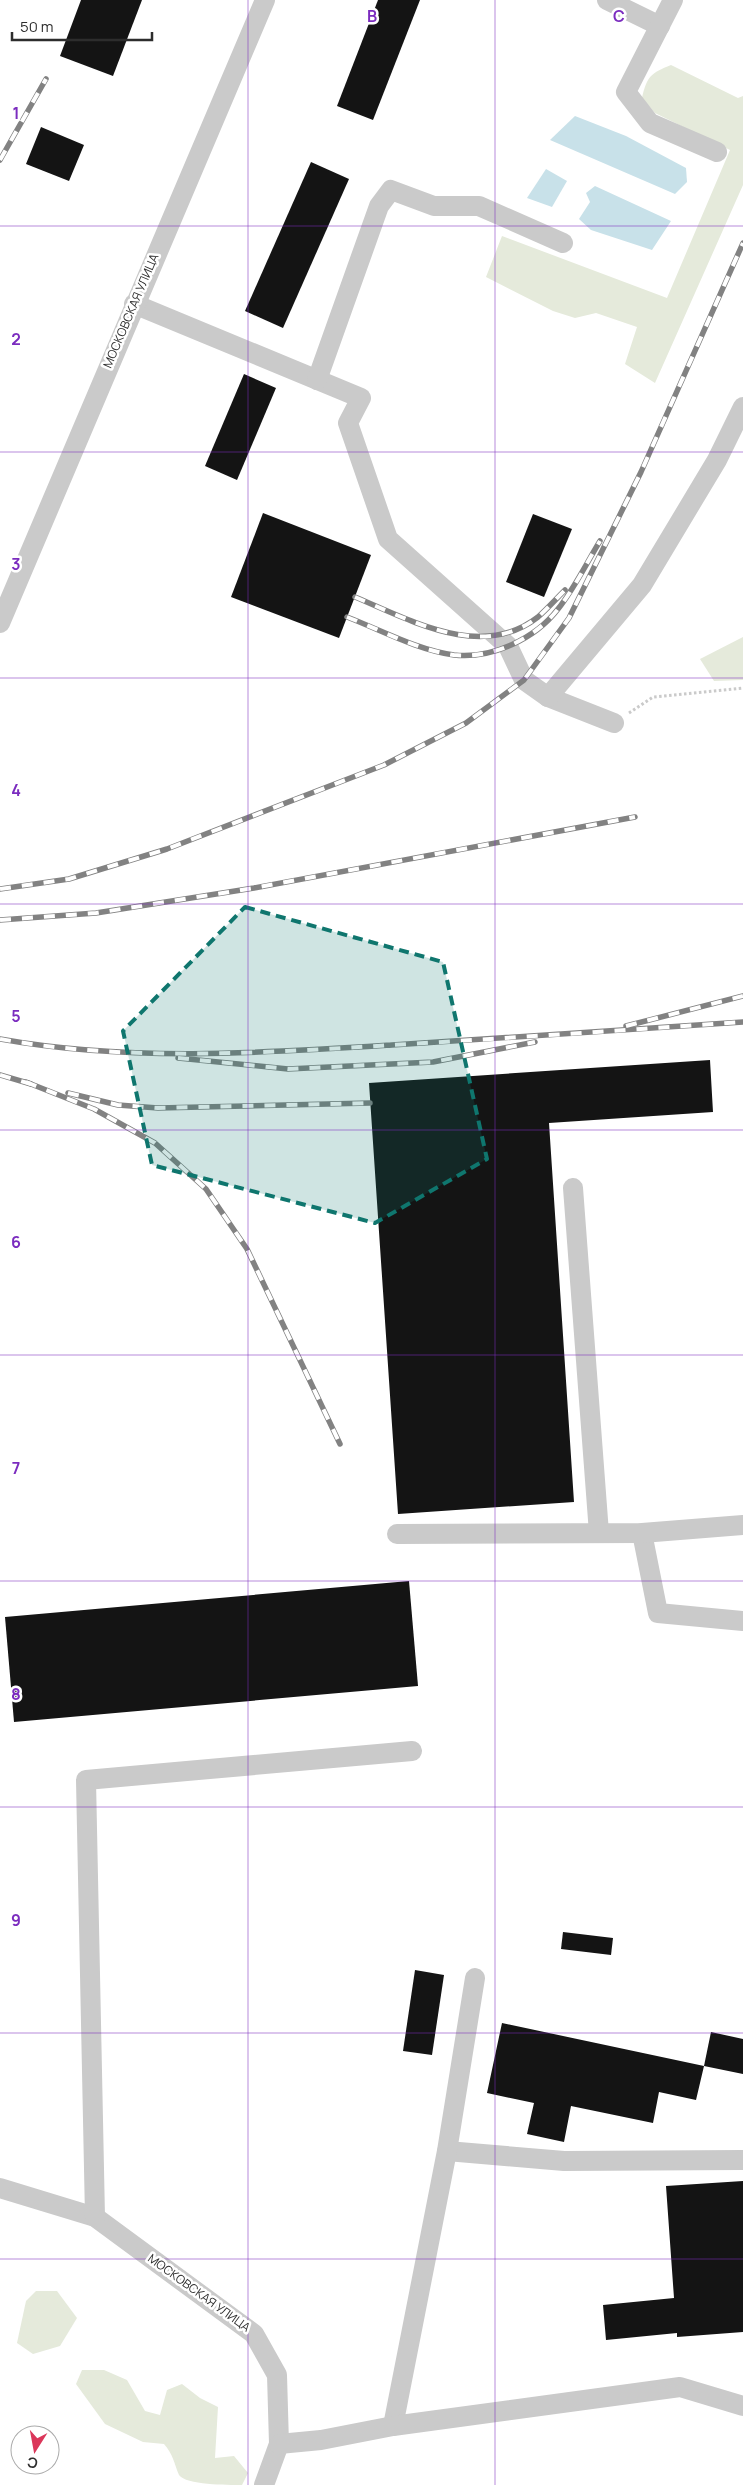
<svg xmlns="http://www.w3.org/2000/svg" width="743" height="2485" viewBox="0 0 743 2485" font-family="Manrope,sans-serif">
  <style>
    .green { fill: #e5eadb }
    .water { fill: #c8e1e9 }
    .building { fill: #141414 }
    .lines { fill: none; stroke-linecap: round; stroke-linejoin: round }
    .path { stroke: #cacaca; stroke-width: 3; stroke-dasharray: 2.5 2.5; stroke-linecap: butt }
    .minor { stroke: #cacaca; stroke-width: 20 }
    .rail-casing { stroke: #828282; stroke-width: 5.5 }
    .rail { stroke: #fff; stroke-width: 4; stroke-dasharray: 11; stroke-linecap: butt }
    .marked { fill: #0f766e; fill-opacity: 0.2; stroke: #0f766e; stroke-width: 4; stroke-dasharray: 10 6; stroke-linejoin: round }
    .grid { fill: none; stroke: #7b2cbf; stroke-width: 1; stroke-opacity: 0.55 }
    .labels { text-anchor: middle; stroke-width: 5; stroke-linejoin: round; paint-order: stroke }
    .street-label { font-size: 12px; fill: #2d2d2d; stroke: #fff }
    .grid-label { font-size: 16px; text-anchor: middle; font-weight: bold; fill: #7b2cbf; stroke: #fff; stroke-width: 5; stroke-linejoin: round; paint-order: stroke }
  </style>
  <rect width="100%" height="100%" fill="#fff"/>
  <!-- green -->
  <g class="green">
    <path d="M671 65 738 98 743 96V185L655 383 625 364 637 327 596 313 575 318 553 311 486 277 502 236 667 298 730 150 655 113 642 98C647 76 651 73 671 65Z"/>
    <path d="M743 637V680L714 681 700 659Z"/>
    <path d="M36 2291H57L77 2318 60 2346 33 2354 17 2343 26 2301Z"/>
    <path d="M82 2370H104L127 2380 145 2411 160 2415 167 2390 182 2384 200 2398 218 2407 215 2458 234 2456 248 2473 242 2485C227 2485 186 2485 179 2475 174 2463 173 2454 164 2444L143 2442 105 2424 76 2384Z"/>
  </g>
  <!-- water -->
  <g class="water">
    <path d="M575 116 626 136 686 168 687 182 675 194 550 140Z"/>
    <path d="M546 169 567 181 552 207 527 198Z"/>
    <path d="M595 186 671 221 652 250 591 230 579 219 590 202 586 193Z"/>
  </g>
  <!-- building -->
  <g class="building">
    <path d="M81 0H142L113 76 60 56Z"/>
    <path d="M378 0H420L373 120 337 106Z"/>
    <path d="M41 127 84 145 69 181 26 164Z"/>
    <path d="M311 162 349 179 283 328 245 311Z"/>
    <path d="M244 374 276 388 237 480 205 466Z"/>
    <path d="M263 513 371 555 339 638 231 597Z"/>
    <path d="M533 514 572 529 544 597 506 582Z"/>
    <path d="M710 1060 713 1112 549 1123 574 1502 398 1514 369 1083Z"/>
    <path d="M409 1581 418 1686 14 1722 5 1617Z"/>
    <path d="M563 1932 613 1938 611 1955 561 1949Z"/>
    <path d="M415 1970 444 1975 432 2055 403 2051Z"/>
    <path d="M502 2023 704 2066 696 2100 659 2092 653 2123 571 2106 564 2142 527 2134 534 2103 487 2093Z"/>
    <path d="M711 2032 743 2039V2074L704 2066Z"/>
    <path d="M743 2181V2332L677 2337V2333L606 2340 603 2305 674 2298 666 2186Z"/>
  </g>
  <g class="lines">
    <!-- path -->
    <path class="path" d="M629 713 653 697 743 688"/>
    <!-- minor -->
    <g class="minor">
      <path d="M607 0 660 26"/>
      <path d="M673 0 626 92 650 123 717 152"/>
      <path d="M134 304 361 398 348 423 388 539 508 646 524 680 548 697 614 723"/>
      <path d="M317 380 379 206 391 190 434 206H479L563 243"/>
      <path d="M0 623 265 0"/>
      <path d="M548 697 642 585 717 460 743 407"/>
      <path d="M573 1188 599 1533"/>
      <path d="M642 1533 658 1613 743 1621"/>
      <path d="M397 1534 642 1533 743 1525"/>
      <path d="M447 2151 564 2161 743 2160"/>
      <path d="M0 2188 95 2217 254 2334 277 2375 279 2444 264 2485"/>
      <path d="M95 2217 86 1780 412 1751"/>
      <path d="M393 2426 447 2151 475 1978"/>
      <path d="M279 2444 321 2440 393 2426 680 2387 743 2406"/>
    </g>
    <defs>
      <g id="rail">
        <path d="M0 160 46 79"/>
        <path d="M355 597C410 620 482 661 538 617 547 609 556 599 565 590"/>
        <path d="M347 617C381 630 417 650 454 655 492 659 535 639 558 609 574 589 586 564 600 541"/>
        <path d="M0 889 69 879 167 849 384 765 466 723 524 680 569 618 641 472 743 243"/>
        <path d="M0 920 96 913 254 888 635 817"/>
        <path d="M626 1026 743 996"/>
        <path d="M0 1039C127 1062 264 1053 392 1045 509 1038 626 1030 743 1022"/>
        <path d="M178 1058 288 1069 433 1062 535 1042"/>
        <path d="M0 1075 31 1084"/>
        <path d="M26 1082 94 1109 155 1143 206 1189 247 1249 340 1444"/>
        <path d="M68 1093 118 1105 158 1108 370 1103"/>
      </g>
    </defs>
    <!-- rail casing -->
    <use href="#rail" class="rail-casing"/>
    <!-- rail -->
    <use href="#rail" class="rail"/>
  </g>
  <!-- marked area -->
  <path class="marked" d="M245 907 443 962 487 1159 375 1223 152 1165 123 1031Z"/>
  <!-- grid -->
  <path class="grid" d="M248 0V2485M495 0V2485M0 226H743M0 452H743M0 678H743M0 904H743M0 1130H743M0 1355H743M0 1581H743M0 1807H743M0 2033H743M0 2259H743"/>
  <g class="labels">
    <!-- street labels -->
    <g class="street-label">
      <text transform="translate(131 311) rotate(-67)" y="4">МОСКОВСКАЯ УЛИЦА</text>
      <text transform="translate(199 2293) rotate(36)" y="4">МОСКОВСКАЯ УЛИЦА</text>
    </g>
  </g>
  <g class="grid-label">
    <text x="372" y="22">B</text>
    <text x="619" y="22">C</text>
    <text x="16" y="119">1</text>
    <text x="16" y="345">2</text>
    <text x="16" y="570">3</text>
    <text x="16" y="796">4</text>
    <text x="16" y="1022">5</text>
    <text x="16" y="1248">6</text>
    <text x="16" y="1474">7</text>
    <text x="16" y="1700">8</text>
    <text x="16" y="1926">9</text>
  </g>
  <!-- north arrow -->
  <g transform="translate(35 2450) rotate(191)"><circle r="24" fill="#ffffff" stroke="#ababab"/>
  <path d="M0-4L9 19L0 12L-9 19Z" fill="#db375a"/>
  <text y="-8" font-size="14" font-weight="bold" text-anchor="middle" fill="#2d2d2d">С</text>
  </g>
  <!-- scale -->
  <path d="M12 32v8h140v-8" fill="none" stroke="#2d2d2d" stroke-width="2.5"/>
  <text x="20" y="32" font-size="15" fill="#2d2d2d" stroke="#ffffff" stroke-width="4" paint-order="stroke">50 m</text>
</svg>
